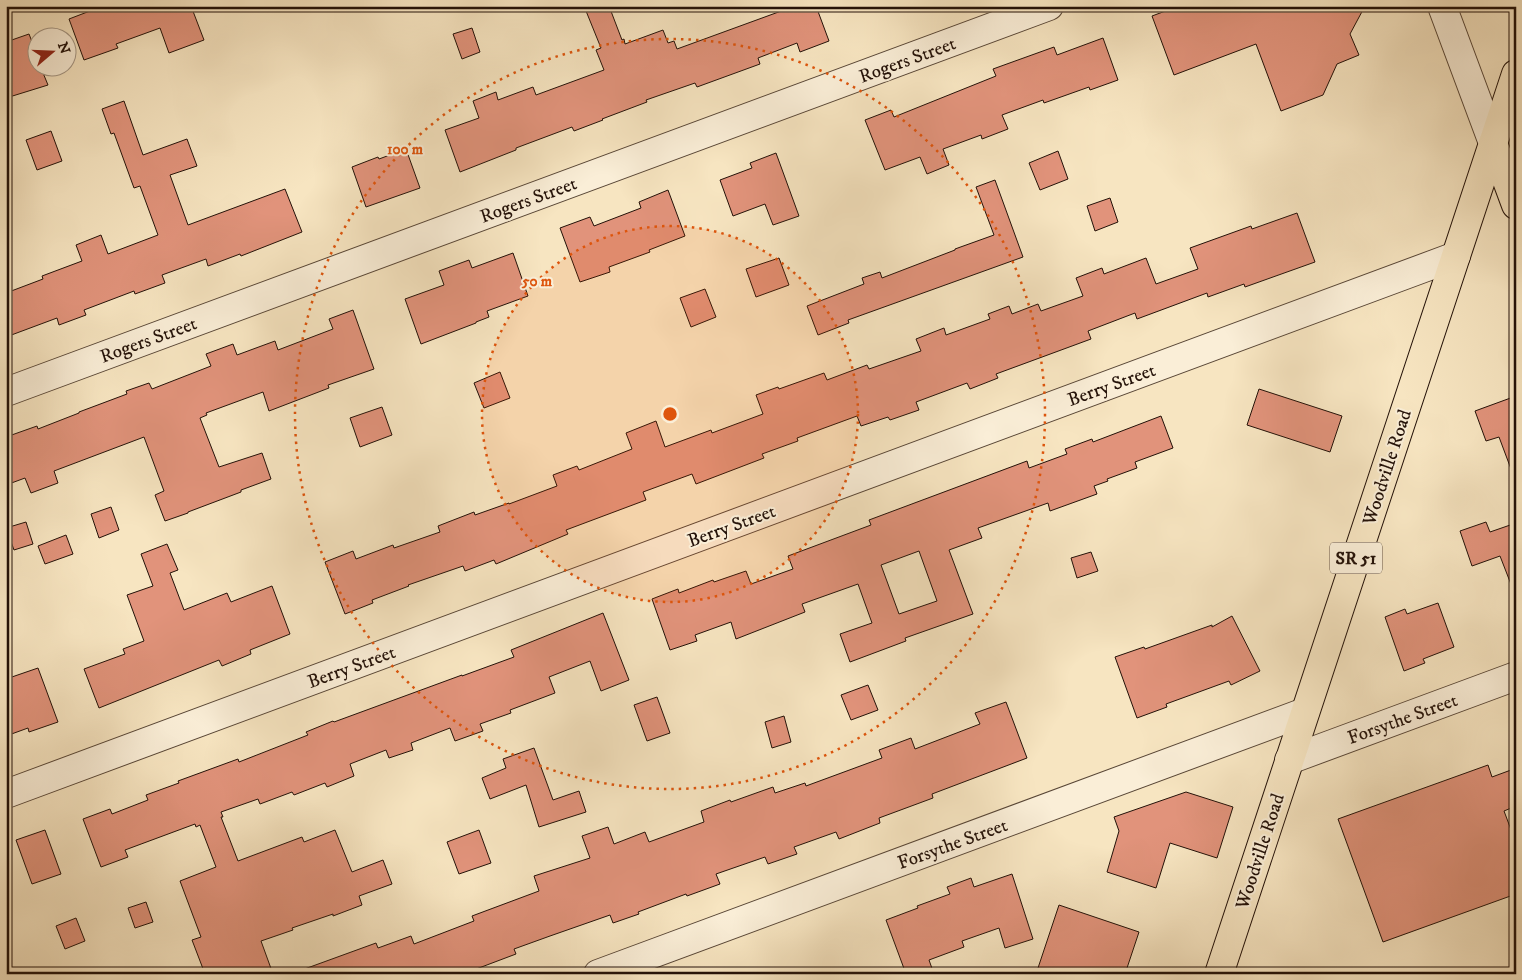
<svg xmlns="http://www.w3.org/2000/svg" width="1522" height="980" viewBox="0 0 1522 980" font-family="'IM FELL DW Pica',serif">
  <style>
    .building { fill: #e1937b; stroke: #231108; fill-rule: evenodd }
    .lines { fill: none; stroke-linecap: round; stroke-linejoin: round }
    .minor-casing { stroke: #584636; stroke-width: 30 }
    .tertiary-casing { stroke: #584636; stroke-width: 30 }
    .primary-casing { stroke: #231108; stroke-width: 30 }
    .minor { stroke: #faeed7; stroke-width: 28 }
    .tertiary { stroke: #faeed7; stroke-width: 28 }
    .primary { stroke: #f7e5c1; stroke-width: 28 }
    .ring { fill: none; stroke: #de550c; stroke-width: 2.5; stroke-dasharray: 2.5 5 }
    .labels { text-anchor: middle; stroke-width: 4; stroke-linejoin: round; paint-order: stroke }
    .shield { fill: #faeed7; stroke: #645346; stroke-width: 1 }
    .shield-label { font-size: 18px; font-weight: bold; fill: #231108 }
    .street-label { font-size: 19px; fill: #231108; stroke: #faeed7 }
    .centre { fill: #de550c; stroke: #faeed7; stroke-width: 2.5 }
    .ring-label { font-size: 15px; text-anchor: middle; font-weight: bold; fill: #de550c; stroke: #faeed7; stroke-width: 4; stroke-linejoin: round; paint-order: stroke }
  </style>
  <rect width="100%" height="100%" fill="#f7e5c1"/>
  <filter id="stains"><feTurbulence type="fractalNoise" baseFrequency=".004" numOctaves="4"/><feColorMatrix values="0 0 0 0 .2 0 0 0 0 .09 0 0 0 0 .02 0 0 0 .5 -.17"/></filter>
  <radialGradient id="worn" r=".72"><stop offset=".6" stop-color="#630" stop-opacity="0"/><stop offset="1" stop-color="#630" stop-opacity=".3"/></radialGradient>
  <!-- building -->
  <g class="building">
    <path d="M103 6H191L204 40 169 53 160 28 116 44 118 48 84 60 69 19Z"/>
    <path d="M584 6H609L622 40 624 39 625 44 663 30 668 43 674 41 677 49 795 6H816L829 41 800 52 797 43 758 58 760 64 697 87 695 83 646 100 647 102 602 119 603 120 574 131 572 127 516 148V150L460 172 445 130 479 118 473 101 496 92 498 100 533 87 536 95 604 70 596 50 601 48Z"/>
    <path d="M1179 6H1365L1350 34 1359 55 1337 64 1323 95 1281 111 1256 44 1174 75 1152 16Z"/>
    <path d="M472 28 480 52 462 59 453 34Z"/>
    <path d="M29 34 38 57V68H41L48 85 6 98V42Z"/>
    <path d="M1103 38 1118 80 1090 90 1089 87 1044 103 1043 100 1002 115 1008 129 982 139 981 135 943 149 949 165 927 174 920 157 885 170 865 120 891 110 894 117 996 76 993 69 1054 47 1057 55Z"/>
    <path d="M124 101 143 155 187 139 197 166 170 175 188 225 285 189 302 232 241 256 240 254 208 266 206 259 162 275 165 283 135 294 134 291 84 310 86 315 59 325 57 318 6 337V293L43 279 42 276 82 261 76 245 101 235 108 254 158 235 140 186 134 188 114 133 111 134 102 109Z"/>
    <path d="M51 131 62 161 37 170 26 140Z"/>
    <path d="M406 149 420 188 366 207 352 167 378 157 379 159Z"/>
    <path d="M1058 151 1068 179 1040 190 1029 163Z"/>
    <path d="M776 153 799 216 773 225 765 204 733 216 720 180 752 168 750 163Z"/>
    <path d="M995 180 1023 257 848 320 849 323 818 335 807 306 864 284 862 278 880 272 882 278 955 250V249L994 235 976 187Z"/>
    <path d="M668 190 685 236 649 250 650 252 609 267 610 272 580 282 560 228 590 217 594 226 641 208 639 202Z"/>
    <path d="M1110 198 1118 222 1095 231 1087 206Z"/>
    <path d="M1297 213 1315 262 1245 287 1244 284 1208 297 1207 293 1137 319 1135 313 1088 331 1091 339 996 374 998 378 970 389 967 383 916 402 919 410 890 420 888 417 861 426 857 416 797 438 798 441 762 454 764 458 696 484 692 474 643 492 646 500 566 530 568 534 496 564 494 560 465 571 463 566 408 585 409 586 372 600 373 603 345 614 325 562 353 551 356 559 393 545 394 548 440 532 438 526 474 512 475 515 509 503V504L557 486 553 475 577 466 579 470 632 449 626 433 656 421 665 447 711 430 712 433 763 414 756 395 778 387 779 389 824 373 827 380 867 365 869 369 921 351 916 339 944 328 946 335 990 319 988 314 1009 306 1012 314 1038 304 1041 311 1083 296 1076 278 1102 268 1104 274 1146 258 1156 284 1198 269 1190 248 1251 226 1252 229Z"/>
    <path d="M513 253 528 296 487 311 489 317 476 322V323L421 344 405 299 444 285 439 271 469 260 472 268Z"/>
    <path d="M779 258 789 285 756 297 746 269Z"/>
    <path d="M705 289 716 317 691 327 680 298Z"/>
    <path d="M353 310 374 369 328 385 329 388 269 411 263 392 206 413 207 415 200 418 219 467 262 453 271 479 241 490V492L188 512V513L165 521 155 495 164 491 144 437 54 471 58 483 31 493 25 478 6 485V437L37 426 38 429 79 413V412L127 394 126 391 149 383 152 389 211 366 206 354 233 344 237 355 275 341 278 350 333 329 329 319Z"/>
    <path d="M500 372 510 398 484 408 474 383Z"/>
    <path d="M1259 389 1342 416 1330 452 1247 425Z"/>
    <path d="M1516 396V477H1514L1499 437 1486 441 1475 411Z"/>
    <path d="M382 407 392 435 360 447 350 418Z"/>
    <path d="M1161 416 1173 448 1135 462 1137 468 1107 479 1108 481 1094 486 1097 494 1050 511 1048 503 978 528 982 538 949 550 973 614 905 638 906 641 850 662 840 634 872 623 858 584 802 604 805 612 736 639 731 622 695 635 697 641 670 650 652 599 678 589 679 593 713 580 714 582 746 571 751 584 793 569 788 556 871 525 869 520 1027 461 1029 468 1067 454 1065 449 1092 439 1093 442ZM919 551 937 601 899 614 881 565Z"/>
    <path d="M111 507 119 530 99 538 91 514Z"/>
    <path d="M26 522 33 544 14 550 6 528Z"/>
    <path d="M1486 522 1490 532 1516 523V592H1514L1500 556 1472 566 1460 531Z"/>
    <path d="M66 535 73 554 45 564 38 546Z"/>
    <path d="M167 544 178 570 170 573 184 610 227 593 231 602 272 586 290 634 250 650 251 654 222 666 219 660 99 708 84 669 125 654 123 649 144 641 127 595 153 586 141 554Z"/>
    <path d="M1091 552 1098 571 1077 578 1071 558Z"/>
    <path d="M1438 603 1454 647 1423 659 1425 663 1404 671 1385 617 1405 609 1407 614Z"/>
    <path d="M603 613 629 680 601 691 590 661 549 677 555 693 510 710 511 713 480 724 483 731 455 741 450 728 411 743 413 750 389 758 386 750 350 764 354 776 327 787 325 783 294 795 292 792 260 804 258 799 221 812 223 817H221L238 861 302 837 304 842 335 830 352 872 383 860 392 884 359 896 362 905 333 916V914L292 928 293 930 261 941 273 974H205L192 940 201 937 180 881 216 867 200 825 196 827 195 824 125 850 128 857 101 867 83 819 110 809 112 814 148 800 146 795 179 783 178 781 238 759 239 762 308 735 306 732 333 721 334 722 462 675V676L514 657 511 650Z"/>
    <path d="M1232 616 1260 671 1231 685 1229 681 1166 704 1167 707 1137 718 1115 657 1144 647 1145 649 1212 625V627Z"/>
    <path d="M38 668 58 722 29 732 28 728 6 736V679Z"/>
    <path d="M868 685 878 710 851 720 841 695Z"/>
    <path d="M657 697 670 733 647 741 634 705Z"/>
    <path d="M1006 702 1027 758 932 794 933 798 879 818 880 823 839 839 836 832 794 847 797 854 768 864 765 857 716 874 720 884 687 896 686 894 638 912 639 914 613 923 610 915 550 936 514 949 516 954 463 974H300L299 971 376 943 378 948 411 936 414 944 474 921 472 916 539 891 534 876 590 858 582 836 608 827 614 844 645 832 649 842 704 822 701 811 730 800 731 802 773 787 775 793 805 783 806 786 882 758 879 750 911 738 915 749 980 724 975 713Z"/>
    <path d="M784 716 791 742 772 748 765 722Z"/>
    <path d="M534 748 553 800 579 791 586 812 539 827 526 785 490 799 482 778 506 768 503 759Z"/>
    <path d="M1488 765 1492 777 1511 770 1516 784V806L1504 811 1516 843V894L1383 942 1338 819Z"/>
    <path d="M1186 792 1233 807 1217 858 1170 843 1156 888 1107 872 1119 831 1114 817Z"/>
    <path d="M45 830 61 874 32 884 16 840Z"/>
    <path d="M479 830 491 863 459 874 447 842Z"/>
    <path d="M1012 874 1033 939 1005 948 999 928 962 941 964 947 929 960 934 974H906L886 920 918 908 917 906 950 894 947 887 971 878 974 887Z"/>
    <path d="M146 902 153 922 135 928 128 908Z"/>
    <path d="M1059 905 1139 932 1125 974H1036Z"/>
    <path d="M76 918 85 941 65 949 56 926Z"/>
  </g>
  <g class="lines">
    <defs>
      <g id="minor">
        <path d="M6 392 1049 6"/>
        <path d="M1289 760 1516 676"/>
        <path d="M6 794 1456 256"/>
        <path d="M598 974 1305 712"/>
      </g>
      <path id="tertiary" d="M1442 6 1493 143"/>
      <g id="primary">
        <path d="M1493 143 1516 205"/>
        <path d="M1219 974 1516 74"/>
      </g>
    </defs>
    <!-- minor casing -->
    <use href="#minor" class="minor-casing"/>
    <!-- tertiary casing -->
    <use href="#tertiary" class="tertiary-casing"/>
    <!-- primary casing -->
    <use href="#primary" class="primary-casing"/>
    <!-- minor -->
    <use href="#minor" class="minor"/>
    <!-- tertiary -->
    <use href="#tertiary" class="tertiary"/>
    <!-- primary -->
    <use href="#primary" class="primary"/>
  </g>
  <!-- distance rings -->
  <circle cx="670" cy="414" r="188" fill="#de550c" fill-opacity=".12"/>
  <g class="ring">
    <circle cx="670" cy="414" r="188"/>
    <circle cx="670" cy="414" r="375"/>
  </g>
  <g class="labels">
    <!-- shield labels -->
    <rect class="shield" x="1330" y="542.5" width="52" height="31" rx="4"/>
    <g class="shield-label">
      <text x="1356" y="564">SR 51</text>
    </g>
    <!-- street labels -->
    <g class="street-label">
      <text transform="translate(907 59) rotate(-20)" y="7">Rogers Street</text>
      <text transform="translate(528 199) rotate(-20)" y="7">Rogers Street</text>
      <text transform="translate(148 339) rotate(-20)" y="7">Rogers Street</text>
      <text transform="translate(1111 384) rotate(-20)" y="7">Berry Street</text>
      <text transform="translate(1386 467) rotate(-72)" y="7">Woodville Road</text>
      <text transform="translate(731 525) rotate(-20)" y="7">Berry Street</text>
      <text transform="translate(351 666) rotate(-20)" y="7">Berry Street</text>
      <text transform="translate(1402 718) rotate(-20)" y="7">Forsythe Street</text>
      <text transform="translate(952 843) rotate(-20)" y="7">Forsythe Street</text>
      <text transform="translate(1259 851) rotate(-72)" y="7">Woodville Road</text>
    </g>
  </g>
  <circle cx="670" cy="414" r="8" class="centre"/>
  <g class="ring-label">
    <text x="405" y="154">100 m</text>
    <text x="537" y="286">50 m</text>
  </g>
  <!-- margin -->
  <rect width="1522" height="980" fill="none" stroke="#f7e5c1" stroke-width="25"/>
  <rect x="8" y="8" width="1507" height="965" fill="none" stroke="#231108" stroke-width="2.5"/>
  <rect x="12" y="12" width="1497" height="955" fill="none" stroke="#231108"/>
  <!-- north arrow -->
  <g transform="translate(52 52) rotate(71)"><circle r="24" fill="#faeed7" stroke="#a49684"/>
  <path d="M0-4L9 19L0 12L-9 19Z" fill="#8f2418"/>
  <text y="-8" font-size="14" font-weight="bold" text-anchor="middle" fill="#231108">N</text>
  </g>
  <rect width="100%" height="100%" filter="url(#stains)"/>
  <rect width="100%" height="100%" fill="url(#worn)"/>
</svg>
